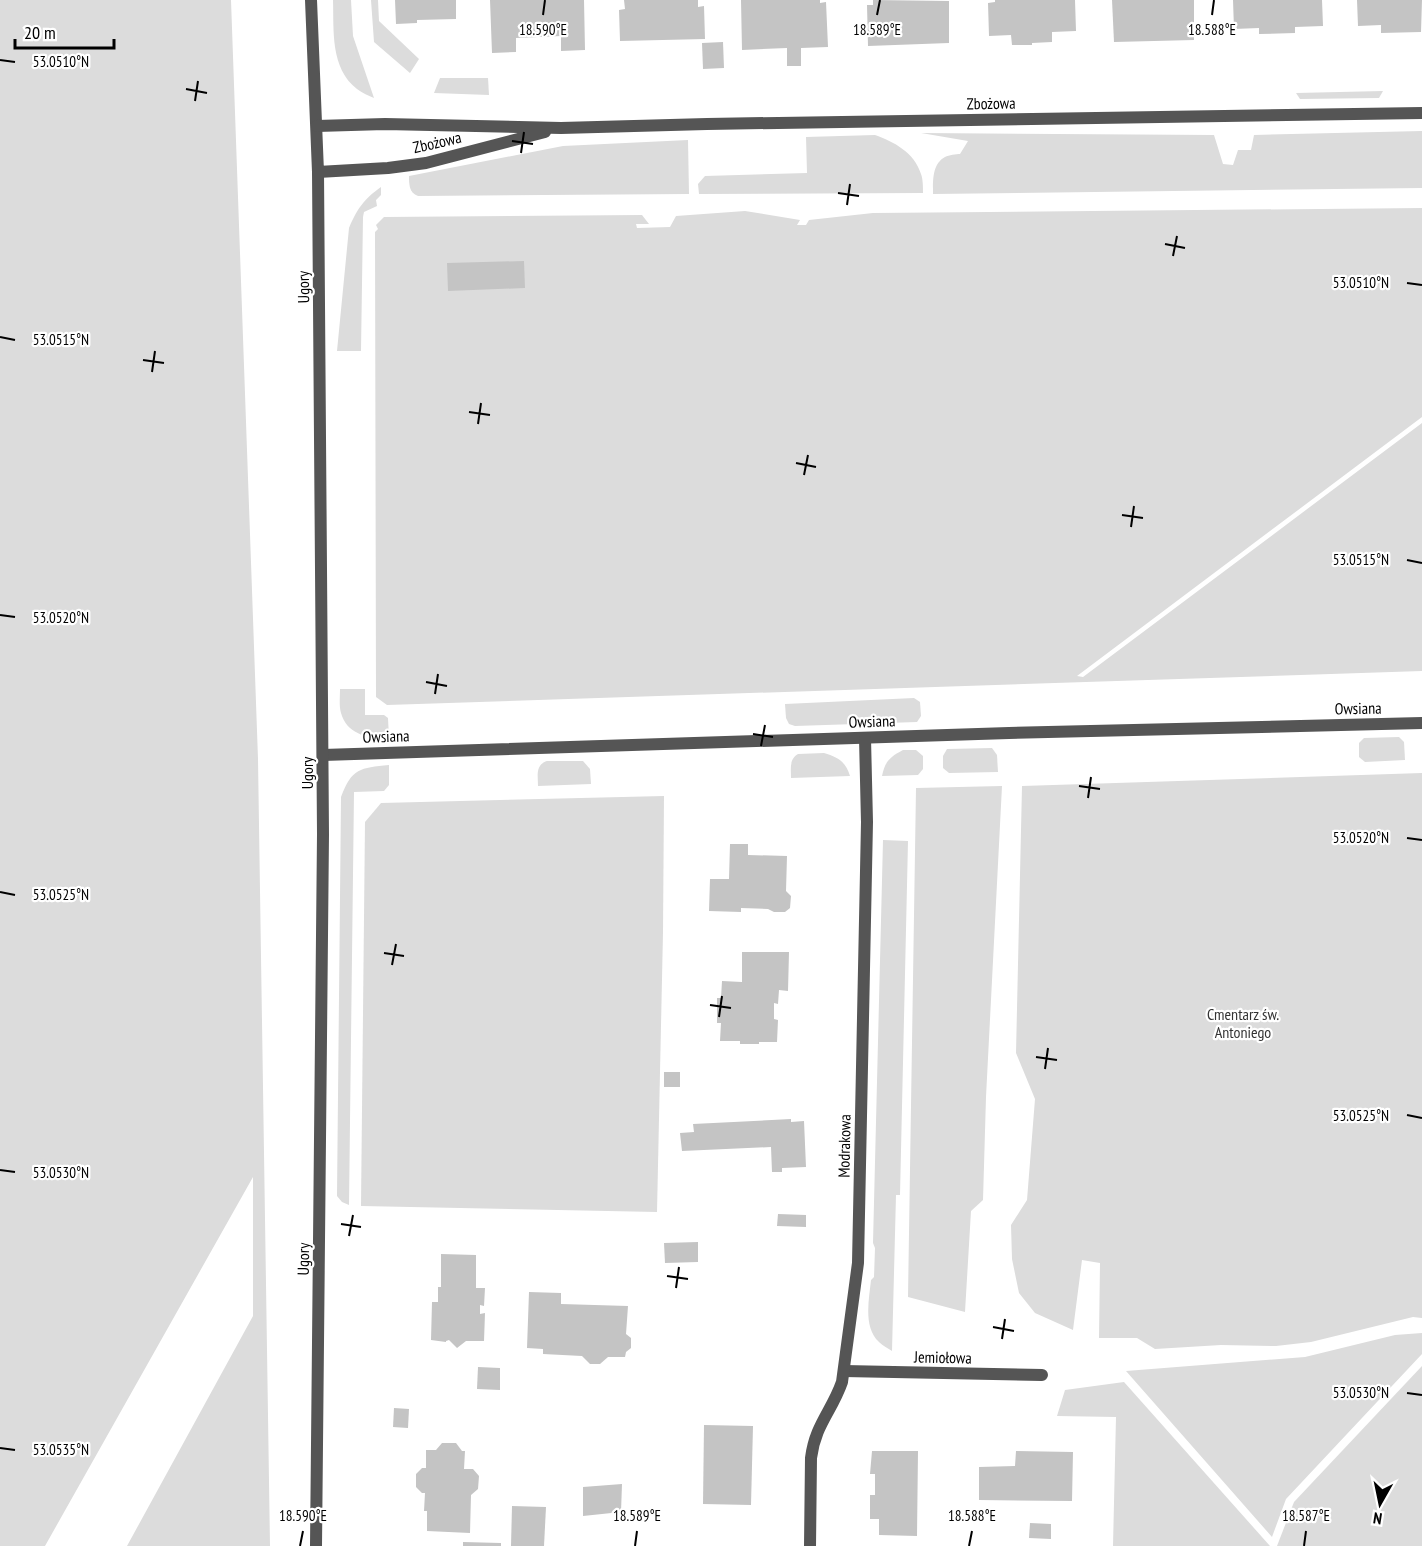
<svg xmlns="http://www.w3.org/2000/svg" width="1422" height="1546" viewBox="0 0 1422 1546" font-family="'PT Sans Narrow',sans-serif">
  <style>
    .green { fill: #dcdcdc }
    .building { fill: #c4c4c4 }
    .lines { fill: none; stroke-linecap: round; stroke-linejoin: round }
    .minor { stroke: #555; stroke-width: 12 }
    .tertiary { stroke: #555; stroke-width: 12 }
    .ticks { fill: none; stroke: #000; stroke-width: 2 }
    .labels { text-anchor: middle; stroke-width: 4.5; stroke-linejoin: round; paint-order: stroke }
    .street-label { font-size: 16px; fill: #000; stroke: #fff }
    .park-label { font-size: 16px; fill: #333; stroke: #fff }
    .ticks-label { font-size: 15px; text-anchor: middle; fill: #000; stroke: #fff; stroke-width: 4.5; stroke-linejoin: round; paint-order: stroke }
  </style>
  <rect width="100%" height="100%" fill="#fff"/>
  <!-- green -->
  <g class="green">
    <path d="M0 0H231L258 759 270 1546H127L253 1316V1177L45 1546H0Z"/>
    <path d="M333 0H351L353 36 374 98C369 96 362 93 357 89 330 68 334 30 333 0Z"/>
    <path d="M371 0H378L379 21 419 59 410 73 374 42Z"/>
    <path d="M440 78H488L489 95 434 93Z"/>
    <path d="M1383 91 1379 98 1300 99 1296 93Z"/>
    <path d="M1422 131V188L933 194C933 181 932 164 945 157 949 155 956 154 960 154L968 141 921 133 1214 135 1223 164 1233 165 1238 150H1251L1254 135Z"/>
    <path d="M875 135C894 142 914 152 921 174 923 179 923 187 923 193L699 194 698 184 705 176 807 173 806 137Z"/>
    <path d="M688 140 689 194 418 196C409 193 409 184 409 176L563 146Z"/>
    <path d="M381 187V195L376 200 377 206 364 212 363 217 361 351H337L349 228C357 209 364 199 381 187Z"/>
    <path d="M1422 208V417L1077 676 1083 677 1422 423V671L387 705 376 697 375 232 378 229 376 225 384 217 642 215 649 224H636L637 228 670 227 676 216 745 211 800 220 797 225H806L809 220 873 213Z"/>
    <path d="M340 689H365V715H384L388 718 389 738C370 739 347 735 341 713 339 706 340 697 340 689Z"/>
    <path d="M914 698 920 702 921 716 917 722 795 726 789 724 786 718 785 704Z"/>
    <path d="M1399 737 1404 742 1405 760 1365 762 1359 757V743L1364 738Z"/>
    <path d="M992 748 997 755 998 772 949 773 943 768V756L947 749Z"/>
    <path d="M903 750H916L923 756V769L918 775 882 776C885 761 890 757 903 750Z"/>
    <path d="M824 753C838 757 846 762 850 776L791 778C791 769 789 759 798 754Z"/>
    <path d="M547 761H583L590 769 591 784 538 786C538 776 535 765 547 761Z"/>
    <path d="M389 765V785L384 791 354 792 349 1205 342 1202 337 1196 341 797C352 768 360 768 389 765Z"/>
    <path d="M1422 773V1318L1413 1317 1311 1342 1276 1346 1221 1345 1155 1349 1137 1338H1099L1100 1263 1082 1260 1073 1330 1035 1313 1019 1293 1012 1259 1011 1225 1027 1200 1035 1099 1016 1053 1022 786Z"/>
    <path d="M1002 786 986 1097 983 1200 971 1211 965 1312 908 1297 916 788Z"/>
    <path d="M664 796 663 932 657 1212 361 1206 365 822 381 803Z"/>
    <path d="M883 840 908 841 900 1195H896L892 1351C888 1348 883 1346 879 1342 863 1327 869 1300 871 1280L874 1277 875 1248 873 1243Z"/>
    <path d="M1422 1333V1354L1286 1499 1272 1537 1126 1371 1305 1357 1395 1335Z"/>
    <path d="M1422 1366V1546H1277L1294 1502Z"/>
    <path d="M1124 1382 1270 1546H1113L1116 1417 1057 1416 1065 1390Z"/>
  </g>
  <!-- building -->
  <g class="building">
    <path d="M395 0H456V19L417 20V23L396 24Z"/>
    <path d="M490 0H584L585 50 561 51V36L539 37 516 38V52L492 53Z"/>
    <path d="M624 0H698V7L704 6 705 39 620 41 619 10 625 9Z"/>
    <path d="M741 0H820V3L826 2 828 47 801 48V66H787V48L742 50Z"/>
    <path d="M873 0 949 1V43L868 46 867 5H873Z"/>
    <path d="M995 0H1075L1076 31 1052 32V42L1032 43V45H1012L1011 35 989 36 988 3 995 2Z"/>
    <path d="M1112 0H1194V40L1114 42Z"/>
    <path d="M1233 0H1322L1323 26 1295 27V33L1259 34V28L1234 29Z"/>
    <path d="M1357 0H1422L1421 32 1381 33V25L1358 26Z"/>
    <path d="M723 42 724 68 703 69 702 43Z"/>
    <path d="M524 261 525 288 448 291 447 263Z"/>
    <path d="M730 844H748V855L787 856 786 891 791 896 790 908 785 912H774L768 909 741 908V912L709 911 710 879H729Z"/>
    <path d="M742 952H789L788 991 779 990 778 1004 774 1003V1019L778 1020 777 1042H759V1044H740V1041H720L721 1023H717V998H721L722 981 742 982Z"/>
    <rect x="664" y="1072" width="16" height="15"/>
    <path d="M791 1119V1122L804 1121 806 1167 782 1168V1172H772L771 1147 682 1151 680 1133 694 1132 693 1124Z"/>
    <path d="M778 1214 806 1215V1227L777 1226Z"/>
    <path d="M698 1242V1262L665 1263 664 1243Z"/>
    <path d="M441 1254 476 1255V1288H485L484 1306 480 1305V1314L485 1313 484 1341H466L457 1348 449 1340 446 1341V1342L431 1340 432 1302H438V1287H441Z"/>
    <path d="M529 1292 561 1293V1304L628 1306 626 1334 631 1338V1348L626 1352 625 1357H608L600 1364H590L582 1356 543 1354V1349L527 1348Z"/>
    <path d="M478 1367 500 1368V1390L477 1389Z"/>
    <path d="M394 1408 409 1409 408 1428 393 1427Z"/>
    <path d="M704 1425 753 1426 751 1505 703 1504Z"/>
    <path d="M442 1443H456L462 1451H465L464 1469H473L479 1476 478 1489 471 1495 470 1533 427 1531V1511H424L425 1493H422L416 1487V1474L422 1468H426V1450H436Z"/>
    <path d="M872 1451H918L917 1536 879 1535V1519H870V1495H875V1474H870Z"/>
    <path d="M1016 1451 1073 1452 1072 1501 979 1500V1467L1015 1466Z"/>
    <path d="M622 1484 621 1512 583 1516V1487Z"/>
    <path d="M512 1506 546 1507 544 1546H511Z"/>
    <path d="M1030 1523 1051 1524V1539L1029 1538Z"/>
    <path d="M463 1542 501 1543V1546H463Z"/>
  </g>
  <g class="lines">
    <!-- minor -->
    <g class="minor">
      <path d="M323 755 1009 733 1422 723"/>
      <path d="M844 1371 1042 1375"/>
      <path d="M316 1546 323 834 318 172"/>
      <path d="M810 1546 811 1458C815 1425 832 1411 842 1382L858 1263 867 822 865 738"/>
    </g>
    <!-- tertiary -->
    <g class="tertiary">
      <path d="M311 0 318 172 388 168 426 163 545 132"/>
      <path d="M317 126 385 124 561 128 707 124 1422 113"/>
    </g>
  </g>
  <!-- ticks -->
  <path class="ticks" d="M543 15 545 0M877 15 880 0M1212 15 1214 0M0 60 15 62M186 89 207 93M195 101 198 81M512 141 533 144M521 153 524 132M838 193 859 196M847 205 850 184M1165 244 1185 248M1173 256 1177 236M1407 283 1422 285M0 337 15 340M143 360 164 363M152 372 155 351M469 412 490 415M478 424 481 403M796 463 816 467M804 475 808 455M1122 515 1143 518M1131 527 1134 506M1407 560 1422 563M0 615 15 617M426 682 447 686M435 694 438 674M753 734 773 737M761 746 765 725M1079 786 1100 789M1088 798 1091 777M1407 838 1422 840M0 892 15 895M384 953 404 956M392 965 396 944M710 1005 731 1008M719 1017 722 996M1036 1057 1057 1060M1045 1069 1048 1048M1407 1115 1422 1118M0 1170 15 1172M341 1224 361 1227M349 1236 353 1215M667 1276 688 1279M676 1288 679 1267M993 1327 1014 1331M1002 1339 1005 1319M1407 1393 1422 1395M0 1448 15 1450M300 1546 303 1531M635 1546 637 1531M969 1546 972 1531M1304 1546 1306 1531"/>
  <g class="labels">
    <!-- street labels -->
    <g class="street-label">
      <text transform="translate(991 103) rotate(-1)" y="6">Zbożowa</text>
      <text transform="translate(437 142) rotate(-13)" y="6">Zbożowa</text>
      <text transform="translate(303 287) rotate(-91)" y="6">Ugory</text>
      <text transform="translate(1358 708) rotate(-1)" y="6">Owsiana</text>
      <text transform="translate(872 721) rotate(-2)" y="6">Owsiana</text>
      <text transform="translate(386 736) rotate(-2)" y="6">Owsiana</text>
      <text transform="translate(307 773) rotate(-90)" y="6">Ugory</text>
      <text transform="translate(844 1146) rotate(-89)" y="6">Modrakowa</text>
      <text transform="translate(303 1259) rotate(-89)" y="6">Ugory</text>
      <text transform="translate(943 1357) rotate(1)" y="6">Jemiołowa</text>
    </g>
    <!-- park labels -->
    <g class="park-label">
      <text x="1243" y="1020">Cmentarz św.<tspan x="1243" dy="18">Antoniego</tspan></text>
    </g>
  </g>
  <g class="ticks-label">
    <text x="877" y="35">18.589°E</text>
    <text x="543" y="35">18.590°E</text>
    <text x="1212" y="35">18.588°E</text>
    <text x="61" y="67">53.0510°N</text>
    <text x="1361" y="288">53.0510°N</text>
    <text x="61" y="345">53.0515°N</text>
    <text x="1361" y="565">53.0515°N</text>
    <text x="61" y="623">53.0520°N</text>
    <text x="1361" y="843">53.0520°N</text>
    <text x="61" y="900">53.0525°N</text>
    <text x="1361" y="1121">53.0525°N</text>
    <text x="61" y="1178">53.0530°N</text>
    <text x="1361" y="1398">53.0530°N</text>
    <text x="61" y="1455">53.0535°N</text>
    <text x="303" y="1521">18.590°E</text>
    <text x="637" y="1521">18.589°E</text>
    <text x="972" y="1521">18.588°E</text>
    <text x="1306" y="1521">18.587°E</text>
  </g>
  <!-- north arrow -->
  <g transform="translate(1380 1504) rotate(189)" stroke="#ffffff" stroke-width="4.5" paint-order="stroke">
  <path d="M0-4.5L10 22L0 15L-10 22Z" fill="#000000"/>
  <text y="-9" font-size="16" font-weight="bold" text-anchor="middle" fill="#000000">N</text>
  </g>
  <!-- scale -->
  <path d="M15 39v9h99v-9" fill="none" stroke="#000000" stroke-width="3"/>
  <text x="24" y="39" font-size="18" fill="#000000" stroke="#ffffff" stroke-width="4.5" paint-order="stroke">20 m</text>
</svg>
